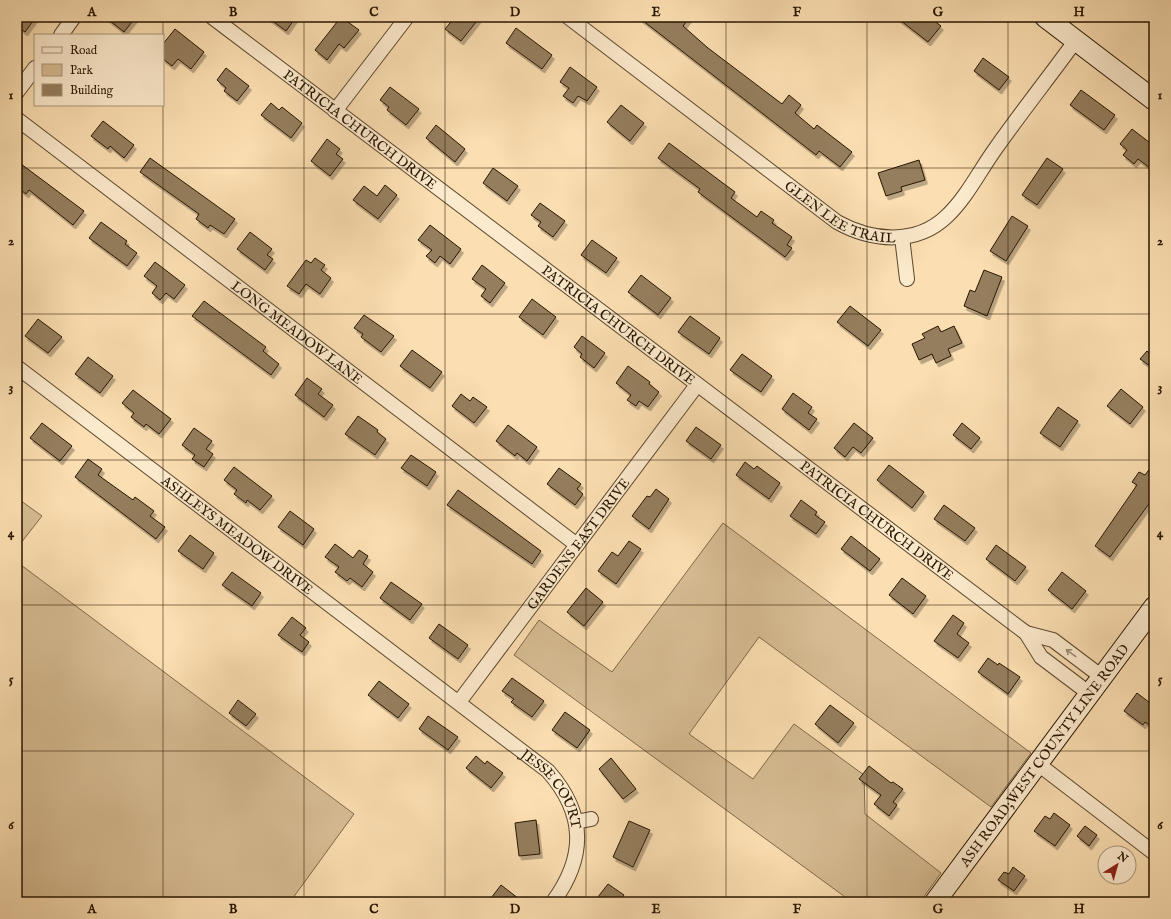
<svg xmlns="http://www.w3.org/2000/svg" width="1171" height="919" viewBox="0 0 1171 919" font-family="'IM FELL English',serif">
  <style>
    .green { fill: #d7bc93; stroke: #7f694a }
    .building { fill: #957e5d; stroke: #271601; filter: url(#shadow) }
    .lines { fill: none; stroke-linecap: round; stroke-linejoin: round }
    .street-casing { stroke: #5c482d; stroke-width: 16 }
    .secondary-casing { stroke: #271601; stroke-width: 22 }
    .street { stroke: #fceacc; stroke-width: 14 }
    .secondary { stroke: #fceacc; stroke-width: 20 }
    .oneway { stroke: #9c8b71 }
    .grid { fill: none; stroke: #271601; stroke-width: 1; stroke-opacity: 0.55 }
    .labels { text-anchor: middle; stroke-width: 4; stroke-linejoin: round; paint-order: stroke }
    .street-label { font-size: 14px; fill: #271601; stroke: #fceacc }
    .neatline { fill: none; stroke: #271601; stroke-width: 1.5 }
    .grid-label { font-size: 13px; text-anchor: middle; font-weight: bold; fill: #271601 }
  </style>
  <defs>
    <filter id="shadow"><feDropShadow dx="2.5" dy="4" stdDeviation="0" flood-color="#0004"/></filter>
  </defs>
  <rect width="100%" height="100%" fill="#fbdeb1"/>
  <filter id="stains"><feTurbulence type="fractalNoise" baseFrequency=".005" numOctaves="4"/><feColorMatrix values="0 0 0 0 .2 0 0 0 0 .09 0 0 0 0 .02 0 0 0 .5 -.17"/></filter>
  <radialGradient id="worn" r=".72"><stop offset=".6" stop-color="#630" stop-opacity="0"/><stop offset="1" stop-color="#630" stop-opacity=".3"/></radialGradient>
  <!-- green -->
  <g class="green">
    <path d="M17 498 42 516 17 548Z"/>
    <path d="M723 523 1031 753 991 807 759 637 689 734 753 779 794 724 864 775 865 814 941 873 920 902H852L514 655 539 620 612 672Z"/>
    <path d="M17 562 354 814 290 902H17Z"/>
  </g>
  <!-- building -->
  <g class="building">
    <path d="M17 17H36L25 32 17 26Z"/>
    <path d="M105 17H136L124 32Z"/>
    <path d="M267 17H296L286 31Z"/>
    <path d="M341 17 359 30 344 48 339 44 327 60 315 50Z"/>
    <path d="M455 17H480L461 41 445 29Z"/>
    <path d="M638 17H690L683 26 708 48 782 104 789 95 801 105 795 113 814 129 817 125 852 152 840 167 819 151 816 155Z"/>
    <path d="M896 17H929L941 26 928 42Z"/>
    <path d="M516 28 552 55 542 69 506 43Z"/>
    <path d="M175 29 204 52 191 69 178 59 172 66 163 59V44Z"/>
    <path d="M983 58 1009 77 999 90 974 71Z"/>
    <path d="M570 67 597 87 587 101 578 96 573 103 563 96 569 88 560 82Z"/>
    <path d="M226 68 249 86 237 101 224 91 226 88 217 80Z"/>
    <path d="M390 87 419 109 406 125 387 110 389 107 380 100Z"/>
    <path d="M1081 90 1115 115 1104 130 1070 105Z"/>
    <path d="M271 103 279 110 282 107 302 123 291 138 261 115Z"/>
    <path d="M621 105 644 123 630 141 607 122Z"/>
    <path d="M103 121 134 145 124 158 110 146 108 149 91 136Z"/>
    <path d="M436 125 465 149 455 162 426 138Z"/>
    <path d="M1132 129 1154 146V171L1138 159 1134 164 1123 155 1127 150 1120 144Z"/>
    <path d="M327 139 340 149 336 154 343 159 330 176 311 161Z"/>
    <path d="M669 143 735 192 731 198 757 217 761 211 774 220 772 223 792 237 787 245 792 248 785 257 698 192 700 189 658 158Z"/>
    <path d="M150 158 235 219 224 234 210 225 208 228 196 219 199 214 140 172Z"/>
    <path d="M1047 158 1063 169 1037 205 1022 195Z"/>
    <path d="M919 160 925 180 901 187 902 191 886 196 878 173Z"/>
    <path d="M17 161 84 211 73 225 29 190 26 194 17 187Z"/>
    <path d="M493 168 518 186 507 201 483 183Z"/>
    <path d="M385 185 397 195 378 219 353 200 364 186 377 196Z"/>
    <path d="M540 203 565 221 553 237 538 226 541 222 531 215Z"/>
    <path d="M1012 216 1028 226 1006 261 990 251Z"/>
    <path d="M101 222 127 241 125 244 137 253 127 266 89 238Z"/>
    <path d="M430 225 461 249 450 264 440 256 435 263 426 256 432 250 418 240Z"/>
    <path d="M250 232 272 249 267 255 273 259 265 270 237 249Z"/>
    <path d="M592 240 617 258 606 273 581 255Z"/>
    <path d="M315 258 325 265 321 270 331 278 320 294 306 284 299 294 287 286 306 260 311 263Z"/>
    <path d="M155 262 185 285 174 299 166 293 160 300 152 293 157 286 144 276Z"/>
    <path d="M482 265 505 283 490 303 481 296 486 289 472 279Z"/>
    <path d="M984 270 1002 277 987 316 964 306 970 290 975 292Z"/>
    <path d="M641 275 671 298 658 315 628 292Z"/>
    <path d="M532 299 556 317 543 335 519 317Z"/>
    <path d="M204 301 266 347 263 351 279 364 271 375 192 316Z"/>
    <path d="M850 306 881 330 868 346 837 322Z"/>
    <path d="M364 315 394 336 381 352 361 337 363 334 354 328Z"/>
    <path d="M690 316 720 338 709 354 678 332Z"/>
    <path d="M38 319 62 337 48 353 25 336Z"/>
    <path d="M938 326 941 332 954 326 962 343 948 349 951 356 936 363 932 354 919 360 912 344 925 338 922 334Z"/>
    <path d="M582 336 605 353 594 368 580 357 582 354 574 347Z"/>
    <path d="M412 350 442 372 430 388 400 366Z"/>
    <path d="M1147 351 1154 357V369L1140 359Z"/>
    <path d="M742 354 772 376 761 392 730 370Z"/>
    <path d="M88 357 113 376 100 393 75 374Z"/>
    <path d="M628 366 650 382 649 384 659 392 648 407 639 401 636 406 627 400 631 395 616 383Z"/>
    <path d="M307 378 322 389 318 394 333 405 324 417 295 395Z"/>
    <path d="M1121 389 1143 407 1130 424 1107 406Z"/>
    <path d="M133 390 171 419 159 434 146 424 144 427 131 417 134 413 122 403Z"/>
    <path d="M793 393 812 407 808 413 817 419 809 430 782 409Z"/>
    <path d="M461 394 470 401 473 397 487 407 474 423 452 406Z"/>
    <path d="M1058 407 1078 421 1060 447 1040 433Z"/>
    <path d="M358 416 378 430 377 432 386 439 375 455 345 434Z"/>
    <path d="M42 423 72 446 60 461 30 438Z"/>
    <path d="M854 423 873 438 861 453 853 447 845 457 834 448Z"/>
    <path d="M962 423 980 438 971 449 953 435Z"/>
    <path d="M508 425 537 447 527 461 517 453 515 456 496 441Z"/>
    <path d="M696 427 721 445 711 459 686 441Z"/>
    <path d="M194 428 212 441 206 449 213 454 204 467 192 459 195 455 182 445Z"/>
    <path d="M411 455 436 472 427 486 401 468Z"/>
    <path d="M88 459 102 469 98 475 133 500 135 497 154 511 150 516 165 527 156 539 75 477Z"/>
    <path d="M745 462 754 469 757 466 780 483 769 499 736 475Z"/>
    <path d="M1154 463V497L1110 557 1095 546 1137 485 1132 482 1139 472 1145 475Z"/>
    <path d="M889 465 924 492 912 508 877 480Z"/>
    <path d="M234 467 272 496 260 510 247 500 246 503 234 494 237 490 224 480Z"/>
    <path d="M559 468 581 484 577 489 583 494 575 505 547 484Z"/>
    <path d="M656 489 669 499 649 529 632 516 647 496 650 497Z"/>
    <path d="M458 490 541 551 532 564 447 505Z"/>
    <path d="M801 500 817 512 815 515 825 522 816 534 790 516Z"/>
    <path d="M944 505 975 528 965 541 934 519Z"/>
    <path d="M290 511 314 529 303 545 278 527Z"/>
    <path d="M190 535 214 553 203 569 178 551Z"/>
    <path d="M851 536 880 559 870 571 841 549Z"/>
    <path d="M629 541 641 549 616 584 598 571 612 552 618 556Z"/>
    <path d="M335 544 353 558 359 550 368 556 363 564 373 572 362 587 350 578 347 581 335 572 339 567 325 557Z"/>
    <path d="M996 545 1026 567 1015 581 986 559Z"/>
    <path d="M232 572 261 593 252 606 222 585Z"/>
    <path d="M1062 572 1086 591 1072 609 1048 590Z"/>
    <path d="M902 578 926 596 913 614 889 595Z"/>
    <path d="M391 582 422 604 410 620 380 598Z"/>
    <path d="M586 588 603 602 584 626 567 612Z"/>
    <path d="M953 615 964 623 957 634 969 643 958 658 934 641Z"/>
    <path d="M292 617 306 628 300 635 309 642 302 652 278 635Z"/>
    <path d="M439 624 468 645 458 659 429 638Z"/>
    <path d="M988 658 998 665 999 663 1020 677 1008 694 978 672Z"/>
    <path d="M512 678 544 701 532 717 511 702 514 699 502 691Z"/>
    <path d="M379 681 409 704 398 718 368 695Z"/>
    <path d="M1137 693 1154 706V729L1145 722 1143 725 1124 711Z"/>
    <path d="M238 700 256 714 246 726 229 713Z"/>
    <path d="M830 705 854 723 838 743 815 724Z"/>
    <path d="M565 712 590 730 577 748 552 730Z"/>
    <path d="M428 716 458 737 448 750 419 729Z"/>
    <path d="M476 756 485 764 487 761 503 773 491 788 466 768Z"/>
    <path d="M611 758 636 789 623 799 599 769Z"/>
    <path d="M869 766 891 783 893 782 903 789 893 802 897 805 889 816 874 804 881 795 859 779Z"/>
    <path d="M1054 813 1070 825 1055 846 1034 831 1045 816 1050 819Z"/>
    <path d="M536 820 540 854 519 856 515 823Z"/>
    <path d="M629 821 650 830 633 867 613 857Z"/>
    <path d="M1085 826 1097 835 1089 846 1077 836Z"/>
    <path d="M1013 867 1025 876 1014 891 998 880 1004 872 1009 874Z"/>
    <path d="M608 884 624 895 619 902H594Z"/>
    <path d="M501 885 523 902H488Z"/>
  </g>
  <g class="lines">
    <defs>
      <g id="street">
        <path id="s1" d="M212 17 1026 633 1041 657 1090 694"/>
        <path id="s2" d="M568 17 837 222C871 241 916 246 947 216 967 197 980 170 996 148 1022 111 1050 76 1076 40"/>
        <path d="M61 35 74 17"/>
        <path d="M17 92 35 68"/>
        <path d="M335 111 407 17"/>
        <path id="s3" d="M17 119 577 545"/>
        <path d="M902 237 907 279"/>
        <path id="s4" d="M17 367 548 771C586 814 586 857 553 902"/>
        <path d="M1026 633 1053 640 1102 677"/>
        <path id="s5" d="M459 702 697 385"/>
        <path d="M1038 764 1154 853"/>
        <path d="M576 822 591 819"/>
      </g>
      <g id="secondary">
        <path d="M1045 17 1154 100"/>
        <path id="s6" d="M935 902 1154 607"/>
      </g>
    </defs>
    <!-- street casing -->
    <use href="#street" class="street-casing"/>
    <!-- secondary casing -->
    <use href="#secondary" class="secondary-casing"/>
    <!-- street -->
    <use href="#street" class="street"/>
    <!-- secondary -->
    <use href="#secondary" class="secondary"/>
  </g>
  <!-- one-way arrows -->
  <defs><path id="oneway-shaft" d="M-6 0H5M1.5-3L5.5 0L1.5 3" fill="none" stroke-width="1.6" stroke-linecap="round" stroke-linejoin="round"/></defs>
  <use class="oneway" href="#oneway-shaft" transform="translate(1071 653) rotate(-144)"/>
  <!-- grid -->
  <path class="grid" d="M163 17V35M304 17V902M445 17V902M586 17V902M726 17V902M867 17V902M1008 17V902M163 105V902M17 168H1154M17 314H1154M17 460H1154M17 605H1154M17 751H1154"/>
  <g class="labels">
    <!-- street labels -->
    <g class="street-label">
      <text dy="5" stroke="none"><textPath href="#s1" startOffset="186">PATRICIA CHURCH DRIVE</textPath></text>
      <text dy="5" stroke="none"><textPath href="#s2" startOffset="337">GLEN LEE TRAIL</textPath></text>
      <text dy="5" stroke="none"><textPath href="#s1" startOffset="510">PATRICIA CHURCH DRIVE</textPath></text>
      <text dy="5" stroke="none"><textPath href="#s3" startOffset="352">LONG MEADOW LANE</textPath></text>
      <text dy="5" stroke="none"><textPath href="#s1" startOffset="834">PATRICIA CHURCH DRIVE</textPath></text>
      <text dy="5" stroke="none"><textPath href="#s4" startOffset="277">ASHLEYS MEADOW DRIVE</textPath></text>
      <text dy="5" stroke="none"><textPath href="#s5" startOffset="198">GARDENS EAST DRIVE</textPath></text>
      <text dy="5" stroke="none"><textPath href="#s6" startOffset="183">ASH ROAD;WEST COUNTY LINE ROAD</textPath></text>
      <text dy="5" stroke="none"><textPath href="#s4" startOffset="684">JESSE COURT</textPath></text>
    </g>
  </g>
  <!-- margin -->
  <rect width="1171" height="919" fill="none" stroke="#fbdeb1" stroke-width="44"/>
  <!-- legend -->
  <rect x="34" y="34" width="130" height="72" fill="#fceacc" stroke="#a7957b"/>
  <rect x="42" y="47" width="20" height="6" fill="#fceacc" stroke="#a7957b"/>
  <text x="70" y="54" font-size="12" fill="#271601">Road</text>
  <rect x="42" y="64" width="20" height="12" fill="#d7bc93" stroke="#a7957b"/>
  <text x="70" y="74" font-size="12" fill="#271601">Park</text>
  <rect x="42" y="84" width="20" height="12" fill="#957e5d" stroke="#a7957b"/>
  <text x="70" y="94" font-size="12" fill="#271601">Building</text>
  <!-- north arrow -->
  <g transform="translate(1117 865) rotate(37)"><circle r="19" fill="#fceacc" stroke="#a7957b"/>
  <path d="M0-3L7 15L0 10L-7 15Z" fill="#8f2418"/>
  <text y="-6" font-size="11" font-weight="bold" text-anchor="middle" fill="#271601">N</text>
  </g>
  <rect x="22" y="22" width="1127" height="875" class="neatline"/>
  <g class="grid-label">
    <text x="92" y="16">A</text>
    <text x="233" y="16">B</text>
    <text x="374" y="16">C</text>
    <text x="515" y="16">D</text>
    <text x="656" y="16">E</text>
    <text x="797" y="16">F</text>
    <text x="938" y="16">G</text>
    <text x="1079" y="16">H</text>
    <text x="11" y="99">1</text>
    <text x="1160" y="99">1</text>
    <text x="11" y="245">2</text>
    <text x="1160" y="245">2</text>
    <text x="11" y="391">3</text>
    <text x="1160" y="391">3</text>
    <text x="11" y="537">4</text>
    <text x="1160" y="537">4</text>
    <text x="11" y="683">5</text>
    <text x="1160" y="683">5</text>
    <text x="11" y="829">6</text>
    <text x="1160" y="829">6</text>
    <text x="92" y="913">A</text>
    <text x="233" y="913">B</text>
    <text x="374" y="913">C</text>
    <text x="515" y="913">D</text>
    <text x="656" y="913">E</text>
    <text x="797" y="913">F</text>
    <text x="938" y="913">G</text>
    <text x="1079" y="913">H</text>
  </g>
  <rect width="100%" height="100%" filter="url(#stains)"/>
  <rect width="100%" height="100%" fill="url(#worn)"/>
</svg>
